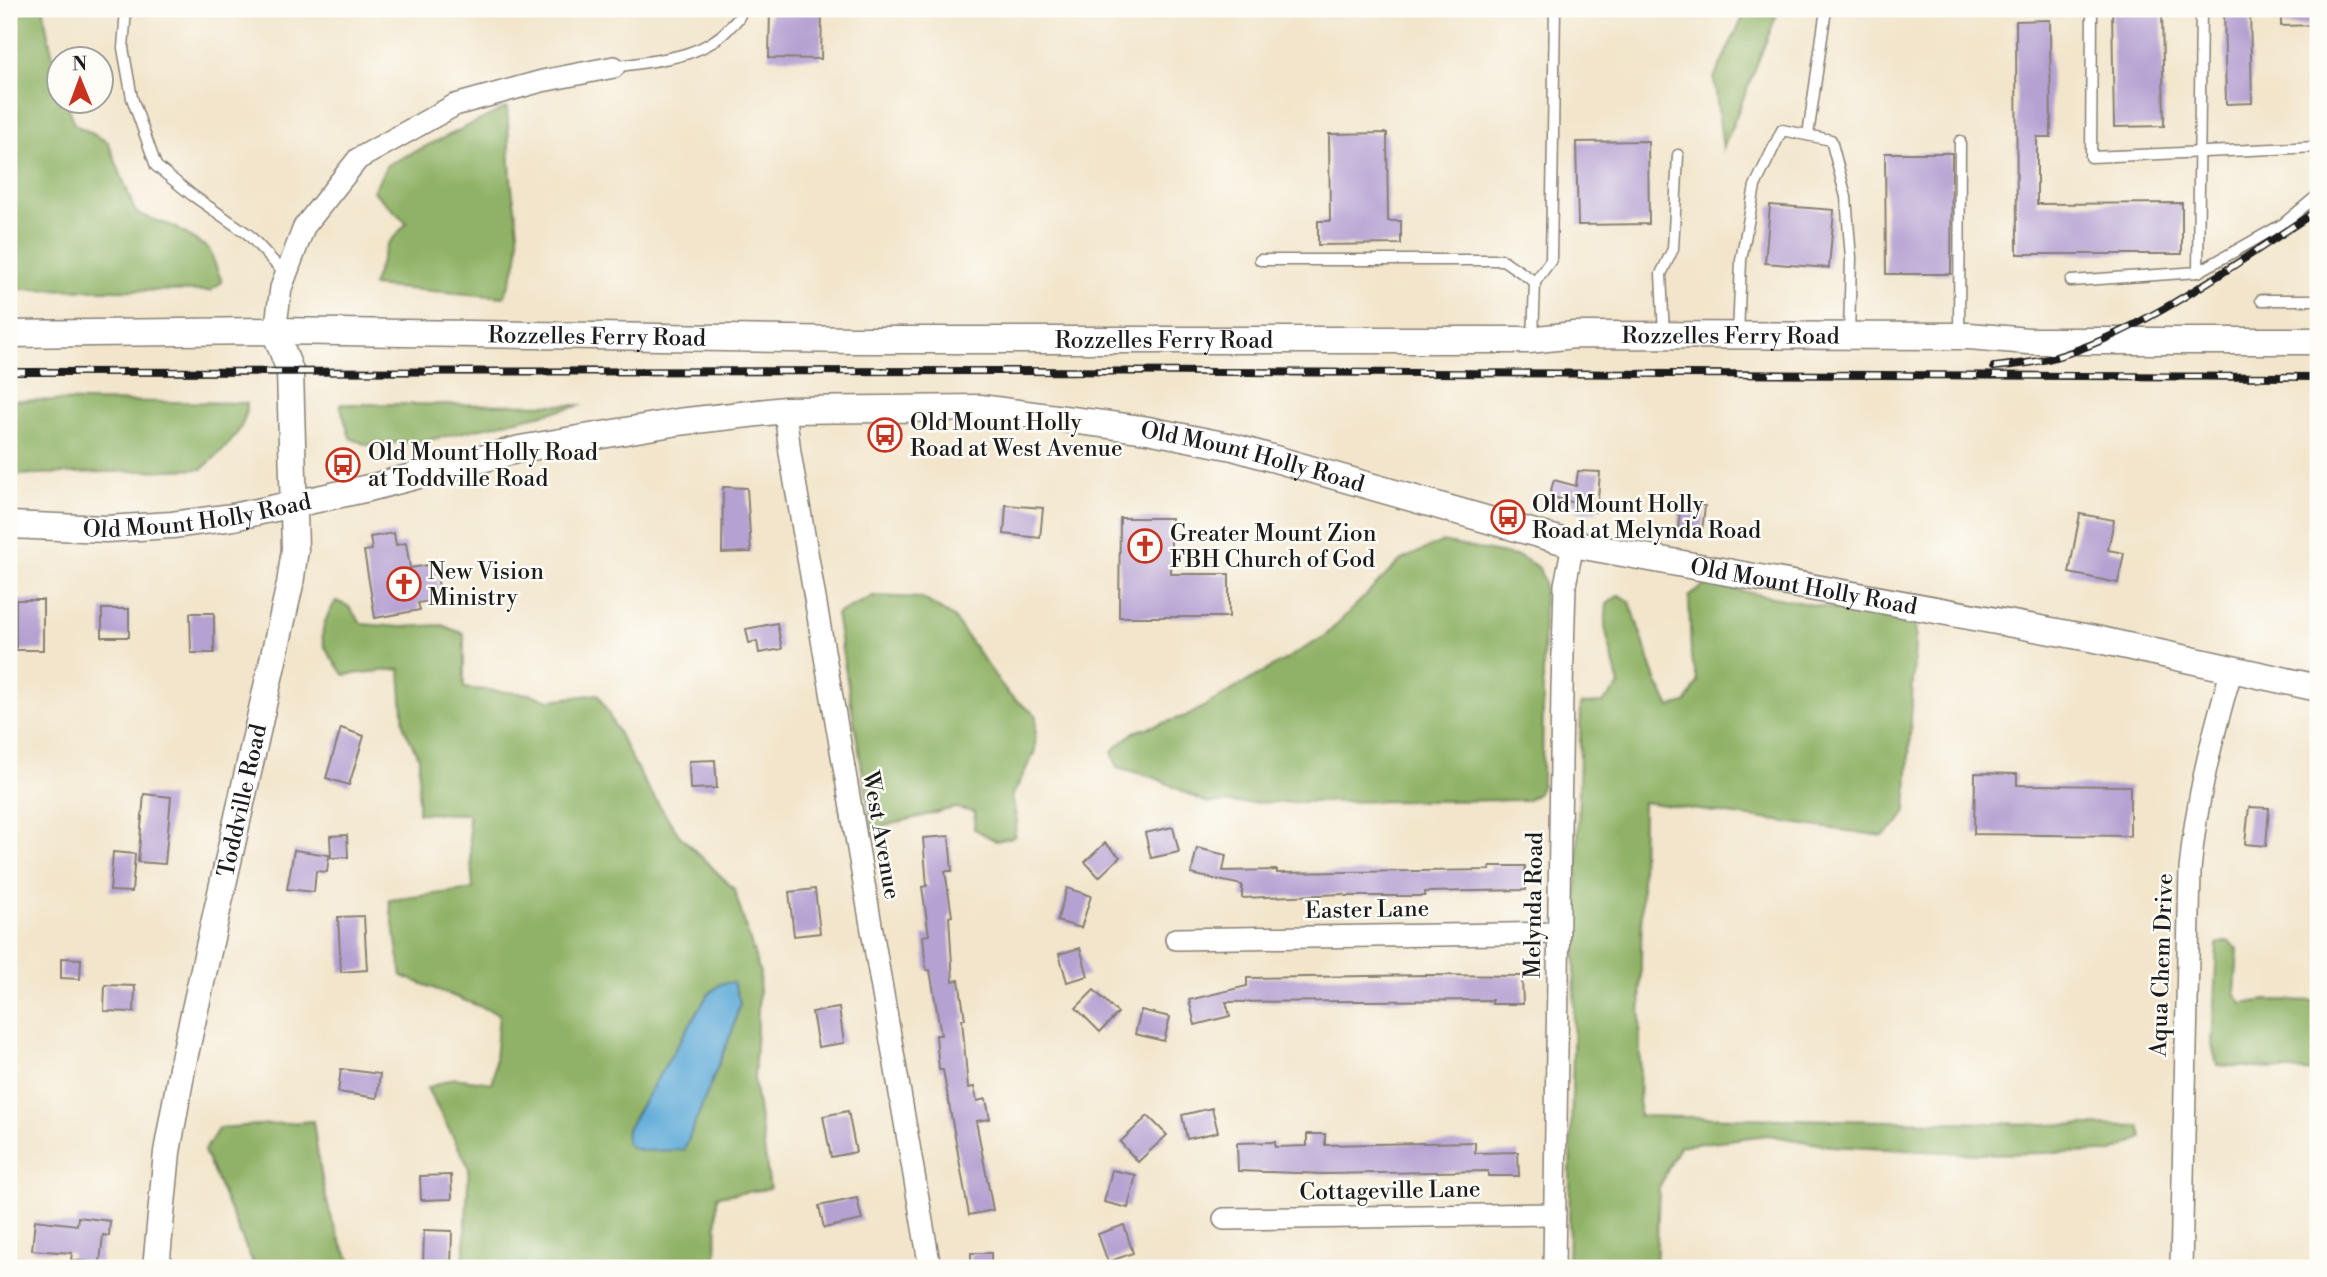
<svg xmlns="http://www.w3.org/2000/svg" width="2327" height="1277" viewBox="0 0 2327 1277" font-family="'Libre Bodoni',serif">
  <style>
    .forest { fill: #90b266; stroke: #566741; stroke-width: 2; fill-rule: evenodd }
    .water { fill: #5fabd8; stroke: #3e647a; stroke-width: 2 }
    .building { fill: #b5a1d2 }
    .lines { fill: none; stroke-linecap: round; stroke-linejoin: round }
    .service-casing { stroke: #878074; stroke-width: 13 }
    .minor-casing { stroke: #878074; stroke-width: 24 }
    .tertiary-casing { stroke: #878074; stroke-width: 29 }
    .service { stroke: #fff; stroke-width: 10 }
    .minor { stroke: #fff; stroke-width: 21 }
    .tertiary { stroke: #fff; stroke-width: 26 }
    .rail-casing { stroke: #1c1c1c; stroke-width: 8 }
    .rail { stroke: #fdfcf7; stroke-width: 5; stroke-dasharray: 16; stroke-linecap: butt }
    .labels { text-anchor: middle; stroke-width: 5; stroke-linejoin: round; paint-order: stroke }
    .street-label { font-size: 23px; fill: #1c1c1c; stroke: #fdfcf7 }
    .poi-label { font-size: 23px; fill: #1c1c1c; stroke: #fdfcf7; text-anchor: start }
  </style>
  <rect width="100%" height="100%" fill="#fdfcf7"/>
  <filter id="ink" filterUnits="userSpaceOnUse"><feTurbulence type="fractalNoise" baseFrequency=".0143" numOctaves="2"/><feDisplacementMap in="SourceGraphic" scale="14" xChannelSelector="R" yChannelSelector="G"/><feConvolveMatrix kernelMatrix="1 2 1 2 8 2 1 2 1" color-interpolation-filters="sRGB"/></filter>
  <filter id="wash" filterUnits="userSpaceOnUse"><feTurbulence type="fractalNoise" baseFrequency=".00686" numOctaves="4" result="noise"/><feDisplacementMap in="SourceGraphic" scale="28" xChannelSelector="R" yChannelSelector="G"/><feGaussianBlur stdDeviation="1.57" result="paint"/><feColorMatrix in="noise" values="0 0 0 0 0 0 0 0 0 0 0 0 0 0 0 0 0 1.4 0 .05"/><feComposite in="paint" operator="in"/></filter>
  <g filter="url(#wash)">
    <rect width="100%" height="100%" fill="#f2e5cb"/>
    <!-- forest -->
    <g class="forest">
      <path d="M9 9H44C46 41 60 69 60 102H67L74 124 108 142 136 213 175 227 209 249 222 282 210 291 9 289Z"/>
      <path d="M1747 9H1779L1723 149 1714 78Z"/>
      <path d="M507 107C509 133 509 161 512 188 519 235 525 251 504 297L372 286 387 245 407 223 373 191 387 165Z"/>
      <path d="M9 400 247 403C247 432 222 451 202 469L9 475Z"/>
      <path d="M340 404 583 405 424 441 367 445 350 438Z"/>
      <path d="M1441 542 1521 557 1539 568 1544 583 1542 784 1538 793 1528 800 1207 803 1158 779 1117 767 1112 751 1134 732 1189 715 1324 637 1401 560Z"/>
      <path d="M1706 584 1916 625 1906 811 1898 824 1883 836 1643 802 1639 1116 2139 1126 2142 1138 2113 1152 1980 1154 1830 1146 1768 1135 1679 1146 1659 1188 1656 1268H1568L1581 704 1602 703 1619 686 1605 627 1607 604 1619 595 1630 602 1657 683 1670 707 1686 703 1698 682 1691 656 1689 597Z"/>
      <path d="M873 596 922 598 953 617 1008 694 1036 715 1035 751 1012 797 1017 822 1014 837 996 841 974 829 975 812 954 808 872 829 836 614Z"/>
      <path d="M336 601 348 606 362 624 401 627 442 625 464 634V688L530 694 550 700 598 694 644 782 679 835 734 889 760 973 754 1079 770 1189 717 1196 716 1268H463L469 1167 427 1088 454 1078 493 1083 499 1014 402 976 389 900 473 889 468 814 418 813 419 758 404 728 400 669 344 675C320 644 314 636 336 601ZM707 996 740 1002 733 1029 684 1150 627 1129Z"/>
      <path d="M2228 941 2238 949 2235 993 2242 1004 2266 1000 2318 1001V1072L2217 1065 2212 1044 2217 944Z"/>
      <path d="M313 1121C320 1170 326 1227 356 1268H255L204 1151 219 1128Z"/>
    </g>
    <!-- water -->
    <path class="water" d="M733 982 740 1002 733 1029 684 1150 643 1151 630 1147 626 1142 627 1129 707 996 720 984Z"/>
    <g id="blocks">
      <!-- building -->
      <g class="building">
        <path d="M770 9H822L821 59 769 58Z"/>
        <path d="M2112 9H2162L2164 126 2114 127Z"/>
        <path d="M2224 9H2250L2252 103 2226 104Z"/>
        <path d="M2281 9H2318V25L2281 26Z"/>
        <path d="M2050 20 2051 137H2037V204L2182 203V254H2017L2016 21Z"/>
        <path d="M1387 133 1388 221H1401V244L1318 245V221H1330L1329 134Z"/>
        <path d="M1648 141 1649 224 1578 225 1576 142Z"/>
        <path d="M1885 153H1952L1951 274H1886Z"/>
        <path d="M1770 205 1834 210 1829 268 1765 263Z"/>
        <path d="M1578 471 1600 472 1597 512 1575 511V503L1549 496 1554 480 1576 486Z"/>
        <path d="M723 487 747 488 751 552 722 553Z"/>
        <path d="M1681 502 1705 506 1702 531 1678 528Z"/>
        <path d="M1006 505 1043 508 1040 538 1004 534Z"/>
        <path d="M2080 514 2114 520 2108 550 2124 553 2118 583 2069 573Z"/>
        <path d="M1120 518H1171V574H1229V617H1119Z"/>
        <path d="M394 533 396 545 406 543 410 568 435 564 441 599 418 603 420 610 375 618 364 551 372 550 370 537Z"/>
        <rect x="16" y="600" width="27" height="50"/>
        <rect x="102" y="609" width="27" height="28"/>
        <path d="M190 613H214V653H191Z"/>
        <path d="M777 623 782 649 759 653 757 641 749 643 746 629Z"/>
        <path d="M341 728 364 736 349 785 326 778Z"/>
        <path d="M715 760 717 788 690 789 689 761Z"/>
        <path d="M1975 773 2017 774V785L2130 786V836L1974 834Z"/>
        <path d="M144 794 171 797 165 864 138 862Z"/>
        <path d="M2249 807 2269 808 2266 846 2245 844Z"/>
        <path d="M1173 827 1179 852 1151 858 1145 833Z"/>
        <path d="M347 835 348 857 331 858 330 836Z"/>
        <path d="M949 836 952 871H945L952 916 949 917 953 981 959 980 965 1019H962L968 1088 974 1087 977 1101 986 1099 990 1119 976 1121 993 1210 969 1215 943 1070H939L936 1035H941L930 970H926L923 936 929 935 922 887 927 886 923 838Z"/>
        <path d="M1105 843 1120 857 1099 877 1085 862Z"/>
        <path d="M1197 848 1226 855 1223 871 1277 870V873L1490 870V866H1525L1526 890 1425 892V896H1345L1344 894 1242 898V885L1191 874Z"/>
        <path d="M294 850 329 855 327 872 316 871 314 892 287 889Z"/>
        <path d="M113 852 135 854 132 892 110 891Z"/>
        <path d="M1067 888 1091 896 1081 928 1057 921Z"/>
        <path d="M815 889 820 933 794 936 789 892Z"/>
        <path d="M364 916 367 970 341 972 338 917Z"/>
        <path d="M1080 948 1088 976 1067 982 1059 954Z"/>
        <path d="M61 958 81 959 80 979 61 978Z"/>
        <path d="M1426 975 1522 976 1523 1004H1492V1000L1226 1002 1230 1016 1195 1025 1189 1000 1247 986V978Z"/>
        <path d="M105 985 135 986 134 1012 104 1011Z"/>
        <path d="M1094 990 1118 1013 1100 1032 1076 1008Z"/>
        <path d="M839 1008 844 1043 818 1047 812 1012Z"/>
        <path d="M1141 1010 1170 1017 1164 1041 1135 1034Z"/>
        <path d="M341 1069 380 1074 377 1098 338 1092Z"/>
        <path d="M1212 1108 1218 1132 1187 1139 1182 1115Z"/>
        <path d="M848 1111 856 1152 831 1157 823 1116Z"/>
        <path d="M1148 1116 1167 1135 1138 1162 1120 1142Z"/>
        <path d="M1307 1134H1325V1145L1475 1142V1153L1518 1152 1519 1176H1488V1171L1325 1174 1238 1171 1237 1143 1275 1142V1147L1307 1146Z"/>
        <path d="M1112 1170 1136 1175 1128 1208 1104 1202Z"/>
        <path d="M451 1175 452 1199 421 1200 420 1176Z"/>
        <path d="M857 1198 862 1220 824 1228 819 1206Z"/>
        <path d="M78 1217 110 1221 109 1236 103 1235 100 1263 71 1260 72 1253 32 1250 35 1220 77 1225Z"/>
        <path d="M1124 1225 1133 1253 1108 1262 1098 1234Z"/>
        <path d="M424 1230 452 1231 451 1268H423Z"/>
        <rect x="971" y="1253" width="20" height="15"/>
      </g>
    </g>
  </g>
  <g filter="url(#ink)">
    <use href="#blocks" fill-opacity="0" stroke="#878074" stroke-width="2"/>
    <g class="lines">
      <defs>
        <g id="service">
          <path d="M126 9 123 48 132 98 156 166 192 195 248 234 285 274"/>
          <path d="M2092 9 2091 157 2318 147"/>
          <path d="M614 67C655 60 702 59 730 27 736 21 741 17 741 9"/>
          <path d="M1808 135 1826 9"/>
          <path d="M1260 260H1503L1535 282"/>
          <path d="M2198 272 2283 224 2318 195"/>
          <path d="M2071 281 2198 272 2201 9"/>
          <path d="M2261 300H2318"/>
          <path d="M1664 335 1661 274 1673 249 1678 155"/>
          <path d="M1738 336 1741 260 1755 186 1782 130 1831 140 1846 197 1851 258 1849 336"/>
          <path d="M1959 336 1960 141"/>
          <path d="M1533 339 1535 282 1551 260 1555 9"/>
        </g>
        <g id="minor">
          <path d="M275 331 281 288 304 227 358 159 455 105 542 81 614 67"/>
          <path d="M785 410 790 453 930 1268"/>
          <path d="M1176 939 1559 933"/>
          <path d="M1224 1219 1555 1214"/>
          <path d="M1554 1268 1562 688 1565 585 1573 544"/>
          <path d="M2181 1268 2190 870C2196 801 2212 736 2232 669"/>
        </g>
        <g id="tertiary">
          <path id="s1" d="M9 334 275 331 854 340H1529L1574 335 1969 336 2028 341H2318"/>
          <path id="s2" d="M9 525 106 529 172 525 233 517 369 488 520 449 678 422 785 410 980 408 1148 430 1233 447 1573 544 2095 639 2318 688"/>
          <path id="s3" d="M156 1268 167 1152 183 1063 290 584 295 549 290 371 275 331"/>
        </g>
      </defs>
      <!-- service casing -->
      <use href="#service" class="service-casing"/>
      <!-- minor casing -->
      <use href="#minor" class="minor-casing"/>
      <!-- tertiary casing -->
      <use href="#tertiary" class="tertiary-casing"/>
      <!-- service -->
      <use href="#service" class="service"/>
      <!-- minor -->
      <use href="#minor" class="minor"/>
      <!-- tertiary -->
      <use href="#tertiary" class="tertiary"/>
      <defs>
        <g id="rail">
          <path d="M1994 367C2013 365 2034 363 2052 358 2141 334 2240 260 2318 210"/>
          <path d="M9 372 1015 371 2318 377"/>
        </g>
      </defs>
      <!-- rail casing -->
      <use href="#rail" class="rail-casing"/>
      <!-- rail -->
      <use href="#rail" class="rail"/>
    </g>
  </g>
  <!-- icons -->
  <defs>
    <symbol id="bus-ring" viewBox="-11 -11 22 22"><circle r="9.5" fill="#fdfcf7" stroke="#c8321e" stroke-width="1.5"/><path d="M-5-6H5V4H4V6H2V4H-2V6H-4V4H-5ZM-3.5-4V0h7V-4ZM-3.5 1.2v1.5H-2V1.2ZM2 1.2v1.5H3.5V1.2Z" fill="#c8321e"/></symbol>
    <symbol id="church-ring" viewBox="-11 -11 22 22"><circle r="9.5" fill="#fdfcf7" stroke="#c8321e" stroke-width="1.5"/><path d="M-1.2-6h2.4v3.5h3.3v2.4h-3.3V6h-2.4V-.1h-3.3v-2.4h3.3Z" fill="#c8321e"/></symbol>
  </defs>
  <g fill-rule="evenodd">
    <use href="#bus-ring" x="866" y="416" width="38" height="38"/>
    <use href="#bus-ring" x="324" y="446" width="38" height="38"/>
    <use href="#bus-ring" x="1489" y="498" width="38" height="38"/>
    <use href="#church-ring" x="1126" y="527" width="38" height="38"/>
    <use href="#church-ring" x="385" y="565" width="38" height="38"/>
  </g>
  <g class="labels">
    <!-- street labels -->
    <g class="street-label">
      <text dy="8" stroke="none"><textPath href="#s1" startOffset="1722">Rozzelles Ferry Road</textPath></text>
      <text dy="8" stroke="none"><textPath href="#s1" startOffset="588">Rozzelles Ferry Road</textPath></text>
      <text dy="8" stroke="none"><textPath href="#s1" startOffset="1155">Rozzelles Ferry Road</textPath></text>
      <text dy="8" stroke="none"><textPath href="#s2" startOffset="1260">Old Mount Holly Road</textPath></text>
      <text dy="8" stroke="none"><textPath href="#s2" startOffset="189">Old Mount Holly Road</textPath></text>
      <text dy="8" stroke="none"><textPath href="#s2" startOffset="1827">Old Mount Holly Road</textPath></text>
      <text dy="8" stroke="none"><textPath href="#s3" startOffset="476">Toddville Road</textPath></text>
      <text transform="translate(882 835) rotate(80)" y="8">West Avenue</text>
      <text transform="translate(1533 905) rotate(-89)" y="8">Melynda Road</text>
      <text transform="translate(1367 909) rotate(-1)" y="8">Easter Lane</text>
      <text transform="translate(2161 965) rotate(-88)" y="8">Aqua Chem Drive</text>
      <text transform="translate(1390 1190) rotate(-1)" y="8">Cottageville Lane</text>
    </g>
    <!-- poi labels -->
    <g class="poi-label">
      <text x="910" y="430">Old Mount Holly<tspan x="910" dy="26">Road at West Avenue</tspan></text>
      <text x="368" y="460">Old Mount Holly Road<tspan x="368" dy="26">at Toddville Road</tspan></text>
      <text x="1532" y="512">Old Mount Holly<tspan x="1532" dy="26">Road at Melynda Road</tspan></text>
      <text x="1170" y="541">Greater Mount Zion<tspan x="1170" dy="26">FBH Church of God</tspan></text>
      <text x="428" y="579">New Vision<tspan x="428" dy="26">Ministry</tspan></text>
    </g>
  </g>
  <!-- margin -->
  <rect width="2327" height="1277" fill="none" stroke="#fdfcf7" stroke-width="35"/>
  <!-- north arrow -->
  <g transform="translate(80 80) rotate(359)"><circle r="33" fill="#fdfcf7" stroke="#a3a29f" stroke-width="2"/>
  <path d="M0-5L12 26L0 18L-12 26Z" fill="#c8321e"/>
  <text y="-10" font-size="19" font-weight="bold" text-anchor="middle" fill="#1c1c1c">N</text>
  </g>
</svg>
